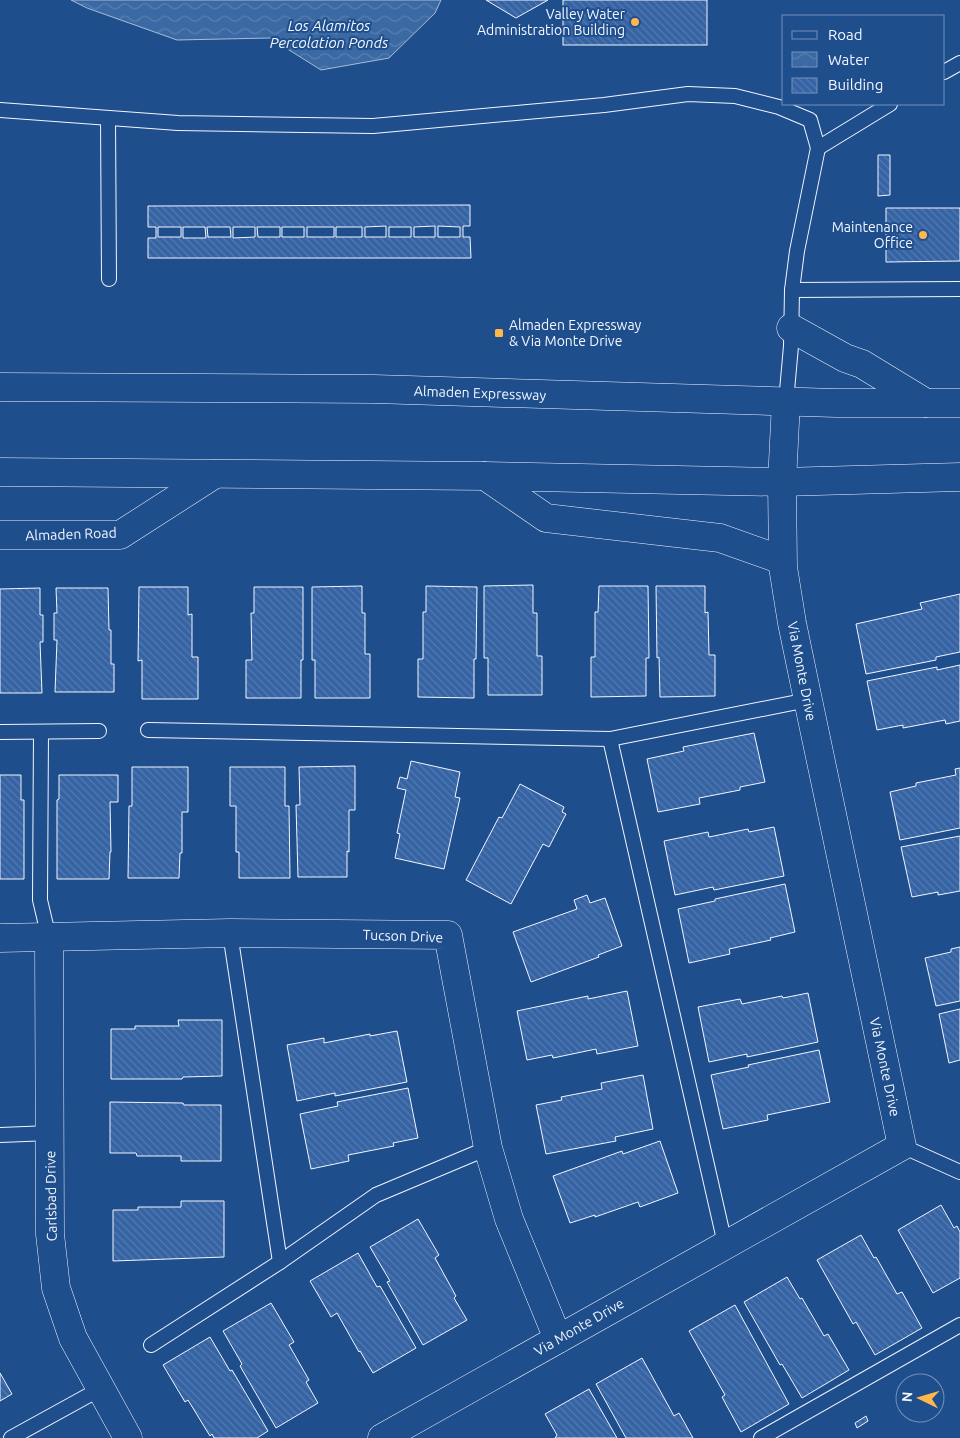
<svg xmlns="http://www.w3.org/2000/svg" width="960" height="1438" viewBox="0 0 960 1438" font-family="Ubuntu,sans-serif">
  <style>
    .water { fill: url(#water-waves); stroke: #a8bbd7 }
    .building { fill: url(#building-back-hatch); stroke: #f2f6ff; fill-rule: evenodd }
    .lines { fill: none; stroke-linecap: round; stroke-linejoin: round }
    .lane-casing { stroke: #f2f6ff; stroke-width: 16 }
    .street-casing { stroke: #f2f6ff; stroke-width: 29 }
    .primary-casing { stroke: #f2f6ff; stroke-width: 29 }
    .lane { stroke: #1f4e8c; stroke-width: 14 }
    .street { stroke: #1f4e8c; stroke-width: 28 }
    .primary { stroke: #1f4e8c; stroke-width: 28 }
    .poi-dot { fill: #ffb74d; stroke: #1f4e8c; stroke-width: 2 }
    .labels { text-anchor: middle; stroke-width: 4; stroke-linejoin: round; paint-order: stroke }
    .poi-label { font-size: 14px; fill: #f2f6ff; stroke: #1f4e8c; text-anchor: end }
    .street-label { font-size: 14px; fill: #f2f6ff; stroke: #1f4e8c }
    .water-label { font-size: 15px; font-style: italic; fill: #f2f6ff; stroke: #1f4e8c }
  </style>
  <defs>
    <pattern id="water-waves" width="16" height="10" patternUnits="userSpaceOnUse" patternTransform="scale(1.25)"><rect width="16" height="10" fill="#3b69a3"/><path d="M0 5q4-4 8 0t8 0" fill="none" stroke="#587fb1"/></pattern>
    <pattern id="building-back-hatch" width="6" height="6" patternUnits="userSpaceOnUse" patternTransform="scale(1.25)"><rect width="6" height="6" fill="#3563a3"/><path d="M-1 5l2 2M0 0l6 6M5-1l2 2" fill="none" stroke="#537ab1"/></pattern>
  </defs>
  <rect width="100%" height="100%" fill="#1f4e8c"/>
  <!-- water -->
  <path class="water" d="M71 0H441L435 13 389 58 321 70 270 38 177 40 87 8Z"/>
  <!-- building -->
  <g class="building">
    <path d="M486 0H548L516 18Z"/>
    <rect x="563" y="0" width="144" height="45"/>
    <path d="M878 155H890V195L878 196Z"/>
    <path d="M470 205V226H463V237H470L471 258H148V238H156V227H148V206ZM386 226V237H365V227ZM435 226V237H414V227ZM438 226 460 227V237H438ZM158 227H181V237H158ZM183 227H205L206 238H183ZM207 227H230L231 237H208ZM233 227H255V237L233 238ZM257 227H280V237H258ZM282 227H304V237H282ZM307 227H334V237H307ZM336 227H362V237H336ZM389 227H411V237H389Z"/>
    <path d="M886 208H960V261L886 262Z"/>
    <path d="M533 585V613H537V656H542V695H488V658H484V586Z"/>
    <path d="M362 586V613H365V654H370V698H315V660H312V587Z"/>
    <path d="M426 586 477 587 476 659H474V698L418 697V659H423V612H426Z"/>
    <path d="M599 586H648L649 658H646V696L591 697V657H595V612H598Z"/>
    <path d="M656 586H705V613L708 612 709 655H715V696L660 697 659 657 657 658Z"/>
    <path d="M139 587H188V615L192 614V657H198V699H142V660L138 661Z"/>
    <path d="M254 587H303V660H301V698H246V660H252L251 613H254Z"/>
    <path d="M40 588V615H43V642H40L42 693H0V589Z"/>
    <path d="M56 588H108L109 630H111V664H114V692H55L57 640H54V613H57Z"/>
    <path d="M960 594V652L936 657V660L866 674 856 624 922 609 920 603Z"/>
    <path d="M960 665V721L946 724 945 720 903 728V725L877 730 867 681 937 667V670Z"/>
    <path d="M754 733 765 782 740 787V790L699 798 700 804 658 812 647 759 684 751 683 747Z"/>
    <path d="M411 761 460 772 455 797 460 798 444 869 395 858 400 834 397 833 406 790 397 788 400 777 407 779Z"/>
    <path d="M355 766V810H349V852L347 851V877H298L296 805H300L299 767Z"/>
    <path d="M132 767H188V812H182V853H180L179 878H128L129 806H132Z"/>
    <path d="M230 767H285V806H289L290 878H239V852H236V806H230Z"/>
    <path d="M960 768V828L900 840 890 792 916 786V783L956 775 955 769Z"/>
    <path d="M0 775H21V800H24V879H0Z"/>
    <path d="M59 775H118V802H110L111 852H110L109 879H57V800L59 799Z"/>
    <path d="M520 784 564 807 562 812 566 814 549 847 543 844 511 904 466 880 499 817 502 818Z"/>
    <path d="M774 827 784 876 714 890 713 887 675 895 664 841 708 832 709 837 748 829 749 832Z"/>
    <path d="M960 836V891L938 895V892L912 897 901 847Z"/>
    <path d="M785 884 795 932 770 938 771 940 729 949 730 954 689 963 678 909 715 901V899Z"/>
    <path d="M587 895 590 903 605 898 622 946 598 955 599 957 531 982 513 932 577 909 574 900Z"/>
    <path d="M960 947V1001L936 1006 925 958 951 952V949Z"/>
    <path d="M627 991 638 1046 597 1054 596 1049 553 1058 552 1055 527 1060 517 1011 588 996V999Z"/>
    <path d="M808 993 818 1042 747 1057V1054L709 1062 698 1007 740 999 742 1004 782 996 783 998Z"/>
    <path d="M960 1009V1060L949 1063 939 1014Z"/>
    <path d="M178 1020H222V1076L183 1077 182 1079H111V1029H135V1026H179Z"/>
    <path d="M397 1031 407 1082 335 1096V1093L297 1101 287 1045 324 1038V1043L370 1034V1036Z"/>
    <path d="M819 1050 830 1102 767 1115 768 1120 723 1129 711 1075 749 1067 748 1065Z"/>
    <path d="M643 1075 653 1129 615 1137 616 1141 546 1154 536 1105 562 1100 561 1097 602 1089 601 1083Z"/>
    <path d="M408 1088 418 1138 393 1143 394 1146 348 1155 349 1161 311 1169 300 1114 338 1106 337 1102Z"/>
    <path d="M110 1102 183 1103 184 1105H221V1161H181V1156H137L136 1153H110Z"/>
    <path d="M660 1141 678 1193 640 1207 638 1202 595 1217V1215L570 1223 553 1176 622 1151 623 1154Z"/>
    <path d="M181 1201H224V1257L113 1261V1210H138V1207H181Z"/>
    <path d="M941 1205 954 1228 957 1226 960 1232V1278L933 1293 898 1230Z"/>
    <path d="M418 1219 439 1255 435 1258 456 1296 454 1298 467 1320 423 1345 387 1282 390 1281 370 1247Z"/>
    <path d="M861 1235 874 1258 876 1257 897 1294 902 1292 922 1328 875 1355 856 1322 853 1324 817 1260Z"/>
    <path d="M358 1253 377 1287 380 1286 416 1348 373 1373 360 1351 359 1352 337 1313 331 1317 310 1281Z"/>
    <path d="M787 1277 800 1299 802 1298 824 1336 828 1334 849 1370 802 1398 782 1364 780 1365 744 1302Z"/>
    <path d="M271 1303 294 1342 289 1345 309 1380 306 1382 318 1403 276 1428 240 1366 242 1364 223 1331Z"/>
    <path d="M735 1305 789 1404 741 1432 722 1397 725 1395 689 1331Z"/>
    <path d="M210 1337 230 1371 232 1370 268 1431 257 1438H214L212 1434 210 1436 188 1400 185 1402 163 1365Z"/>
    <path d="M642 1358 674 1416 679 1413 693 1438H626L596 1384Z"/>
    <path d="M0 1373 12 1394 0 1401Z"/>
    <path d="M589 1389 617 1438H555L557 1435 545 1414Z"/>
    <path d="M866 1416 868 1421 857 1428 855 1423Z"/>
  </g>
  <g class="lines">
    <defs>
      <g id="lane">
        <path d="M944 72 960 63"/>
        <path d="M0 110 178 123 373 126 604 105 688 94 735 96 779 107 810 120 818 148 797 251 792 290 791 346 786 402"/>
        <path d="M108 118 109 279"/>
        <path d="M818 148 890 104"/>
        <path d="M792 290 960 289"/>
        <path d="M148 730 610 739 808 700"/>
        <path d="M0 732 99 731"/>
        <path d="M41 732 40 900 49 938"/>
        <path d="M610 739 725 1244"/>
        <path d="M230 933 280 1262"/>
        <path d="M0 1135 50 1133"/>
        <path d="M902 1146 960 1172"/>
        <path d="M151 1345 280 1262 376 1195 488 1148"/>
        <path d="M11 1438 100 1389"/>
        <path d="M761 1438 960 1325"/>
      </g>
      <g id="street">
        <path d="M0 535H120L215 474"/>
        <path d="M0 938 230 933 448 935 488 1148 509 1219 558 1339"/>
        <path d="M49 938 50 1234 56 1288 73 1338 128 1438"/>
        <path d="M382 1438 902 1146 808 700 792 623 783 567 782 482 786 402"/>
      </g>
      <g id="primary">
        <path d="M791 328 845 358 862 364 926 403"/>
        <path d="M0 387 374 389 836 403H960"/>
        <path d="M0 472 485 476 782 482 960 477"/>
        <path d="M485 476 546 518 720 538 782 560"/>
      </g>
    </defs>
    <!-- lane casing -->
    <use href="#lane" class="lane-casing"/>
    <!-- street casing -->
    <use href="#street" class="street-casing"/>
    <!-- primary casing -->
    <use href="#primary" class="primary-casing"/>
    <!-- lane -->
    <use href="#lane" class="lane"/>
    <!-- street -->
    <use href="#street" class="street"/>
    <!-- primary -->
    <use href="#primary" class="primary"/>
  </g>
  <!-- markers -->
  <g class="poi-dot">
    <circle cx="635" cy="22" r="5"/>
    <circle cx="923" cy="235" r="5"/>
    <rect x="494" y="328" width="10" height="10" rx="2.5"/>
  </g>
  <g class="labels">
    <!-- poi labels -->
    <g class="poi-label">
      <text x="625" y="19">Valley Water<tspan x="625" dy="16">Administration Building</tspan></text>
      <text x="913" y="232">Maintenance<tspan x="913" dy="16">Office</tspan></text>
      <text x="509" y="330" text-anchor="start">Almaden Expressway<tspan x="509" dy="16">&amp; Via Monte Drive</tspan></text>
    </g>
    <!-- street labels -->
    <g class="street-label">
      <text transform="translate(480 393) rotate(2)" y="5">Almaden Expressway</text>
      <text transform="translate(71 534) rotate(-2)" y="5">Almaden Road</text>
      <text transform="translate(802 671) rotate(79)" y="5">Via Monte Drive</text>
      <text transform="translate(403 936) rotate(2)" y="5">Tucson Drive</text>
      <text transform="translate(885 1067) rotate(78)" y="5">Via Monte Drive</text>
      <text transform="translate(51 1196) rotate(-91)" y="5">Carlsbad Drive</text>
      <text transform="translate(579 1327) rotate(-30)" y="5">Via Monte Drive</text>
    </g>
    <!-- water labels -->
    <g class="water-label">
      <text x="329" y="31">Los Alamitos<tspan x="329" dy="17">Percolation Ponds</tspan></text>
    </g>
  </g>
  <!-- legend -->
  <rect x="782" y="15" width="162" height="90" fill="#1f4e8c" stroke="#7391ba"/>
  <rect x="792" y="31" width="25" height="8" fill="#1f4e8c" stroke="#7391ba"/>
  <text x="828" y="40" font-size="15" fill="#f2f6ff">Road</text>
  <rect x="792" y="52" width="25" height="15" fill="url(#water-waves)" stroke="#7391ba"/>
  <text x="828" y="65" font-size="15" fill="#f2f6ff">Water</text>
  <rect x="792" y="78" width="25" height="15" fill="url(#building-back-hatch)" stroke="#7391ba"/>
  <text x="828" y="90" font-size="15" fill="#f2f6ff">Building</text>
  <!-- north arrow -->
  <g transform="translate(920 1398) rotate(275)"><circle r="24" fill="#1f4e8c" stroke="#7391ba"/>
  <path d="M0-4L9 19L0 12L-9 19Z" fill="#ffb74d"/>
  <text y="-8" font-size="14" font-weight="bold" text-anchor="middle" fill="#f2f6ff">N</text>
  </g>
</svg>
